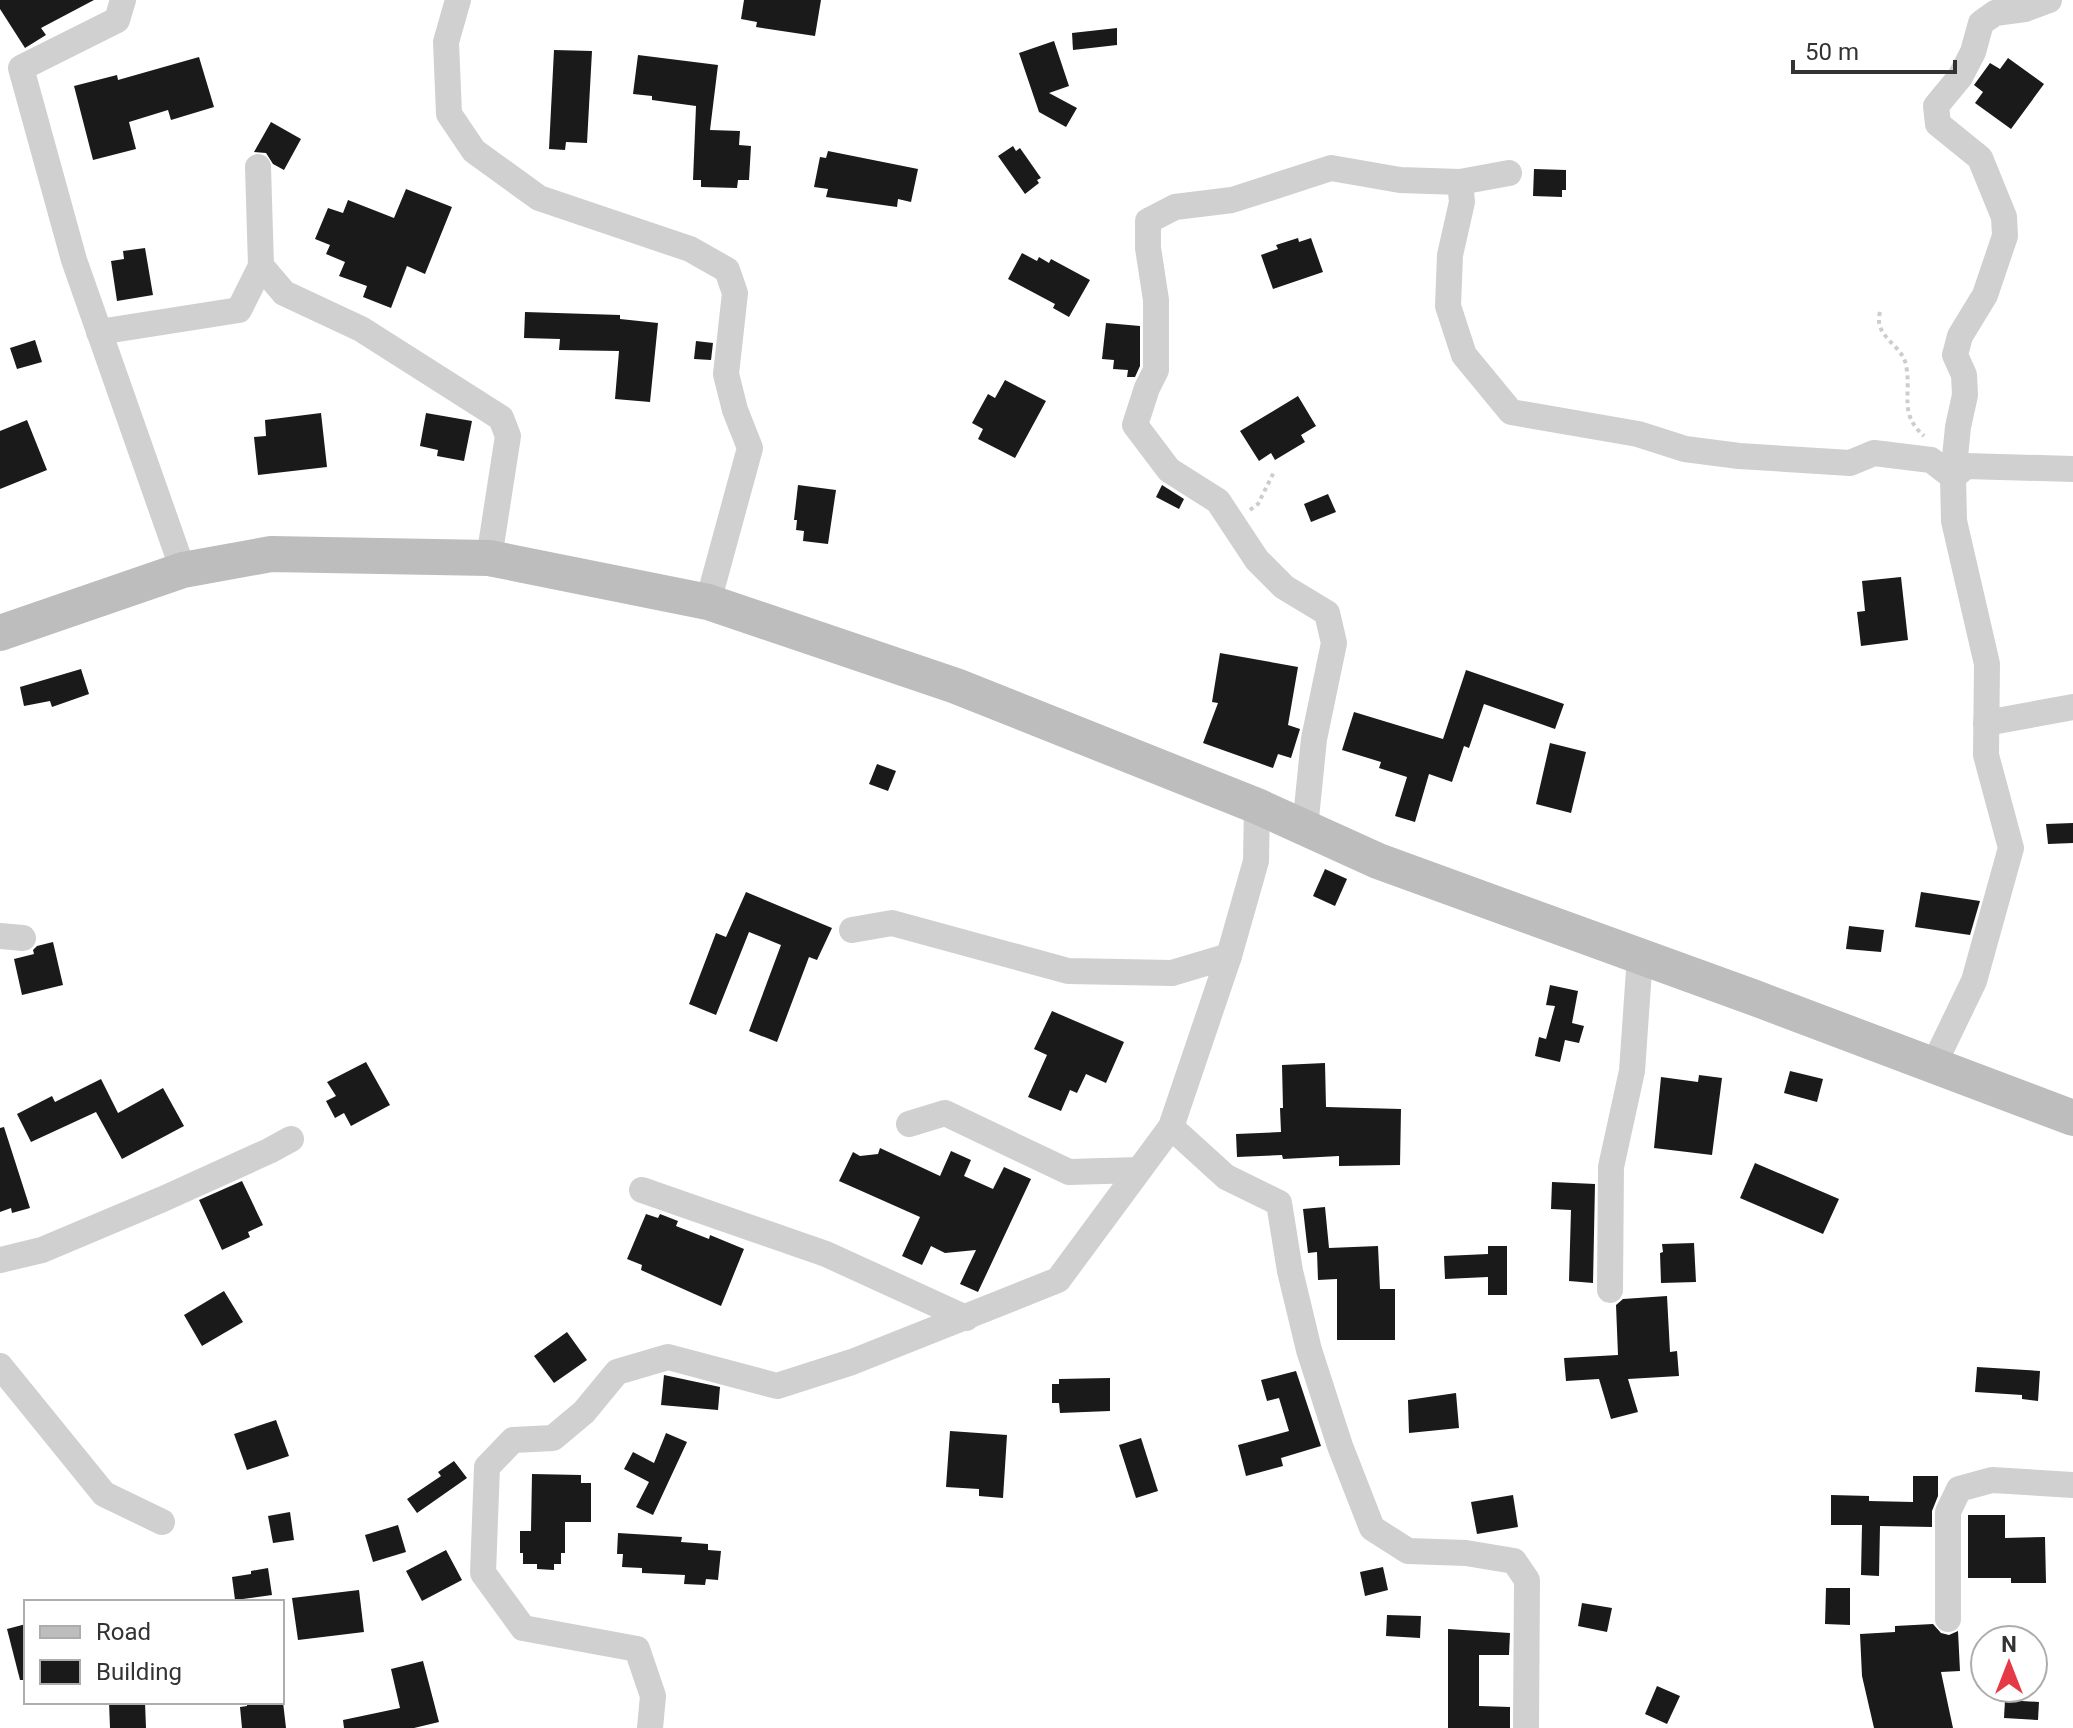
<svg xmlns="http://www.w3.org/2000/svg" width="2073" height="1728" viewBox="0 0 2073 1728" font-family="Roboto,sans-serif">
  <style>
    .building { fill: #1a1a1a }
    .lines { fill: none; stroke-linecap: round; stroke-linejoin: round }
    .path { stroke: #cdcdcd; stroke-width: 4; stroke-dasharray: 4 4; stroke-linecap: butt }
    .street { stroke: #d0d0d0; stroke-width: 26 }
    .secondary { stroke: #bdbdbd; stroke-width: 36 }
  </style>
  <rect width="100%" height="100%" fill="#fff"/>
  <!-- building -->
  <g class="building">
    <path d="M0 0H94L41 28 46 35 25 48 0 9Z"/>
    <path d="M744 0H821L815 36 756 27 757 22 741 19Z"/>
    <path d="M1117 28V45L1073 50 1072 33Z"/>
    <path d="M1054 41 1069 86 1049 93 1077 108 1066 127 1039 112 1019 53Z"/>
    <path d="M554 50 592 51 587 143 566 142 565 150 549 149Z"/>
    <path d="M638 55 718 65 710 130 740 131 739 145 751 146 749 180H738L737 188 701 187V180H693L696 106 652 100V96L633 94Z"/>
    <path d="M199 57 214 107 171 120 168 110 129 122 136 149 93 160 74 86 117 75 118 80Z"/>
    <path d="M2008 58 2044 84 2011 129 1975 103 1983 92 1974 85 1990 63 2000 69Z"/>
    <path d="M271 122 301 139 284 170 273 164 266 153 254 152Z"/>
    <path d="M1013 146 1016 151 1020 148 1041 178 1037 180 1039 183 1025 194 998 156Z"/>
    <path d="M828 151 918 169 911 202 898 199 897 207 826 197 828 189 814 187 820 157 826 158Z"/>
    <path d="M1534 169 1566 170V190H1562V197L1533 196Z"/>
    <path d="M406 189 452 207 425 274 407 266 391 308 363 297 367 286 339 276 345 262 326 254 330 245 315 239 328 208 343 213 348 200 394 218Z"/>
    <path d="M1298 238 1299 242 1311 238 1323 272 1273 289 1261 255 1278 249 1276 245Z"/>
    <path d="M145 248 153 295 117 301 111 261 124 259 123 251Z"/>
    <path d="M1022 253 1037 261 1039 257 1049 263 1051 259 1090 280 1069 317 1053 308 1055 304 1008 279Z"/>
    <path d="M525 312 620 315V319L658 323 650 402 615 399 619 351 559 350 560 339 524 338Z"/>
    <path d="M1106 323 1140 326V366L1135 377H1127L1128 370 1113 369 1114 360 1102 359Z"/>
    <path d="M35 340 42 362 17 369 10 348Z"/>
    <path d="M696 341 713 343 711 360 694 359Z"/>
    <path d="M1005 380 1046 401 1015 458 978 439 983 429 972 423 988 394 995 398Z"/>
    <path d="M1298 396 1316 426 1301 435 1305 442 1275 460 1271 453 1259 461 1240 431Z"/>
    <path d="M321 413 327 467 258 475 254 437 266 436 265 420Z"/>
    <path d="M426 413 472 421 464 461 437 456 438 450 420 446Z"/>
    <path d="M27 420 47 470 0 489V431Z"/>
    <path d="M798 485 836 490 828 544 803 541 804 531 796 530 797 520H794Z"/>
    <path d="M1162 485 1184 499 1179 509 1156 497Z"/>
    <path d="M1328 494 1336 512 1311 522 1304 504Z"/>
    <path d="M1901 577 1908 640 1861 646 1857 612 1865 611 1862 581Z"/>
    <path d="M1220 653 1298 667 1288 725 1300 729 1291 758 1278 754 1273 768 1203 743 1218 703 1212 702Z"/>
    <path d="M81 669 89 694 52 707 50 701 24 706 20 687Z"/>
    <path d="M1466 670 1564 704 1555 729 1484 704 1469 748 1464 746 1452 782 1429 774 1415 822 1395 816 1407 777 1379 768 1381 762 1342 750 1354 712 1443 739Z"/>
    <path d="M1550 743 1586 752 1571 813 1536 804Z"/>
    <path d="M877 764 896 771 888 791 869 784Z"/>
    <path d="M2073 823V843L2048 844 2046 824Z"/>
    <path d="M1325 869 1347 879 1335 906 1313 896Z"/>
    <path d="M746 892 832 928 817 960 809 957 777 1042 749 1031 781 945 749 932 716 1015 689 1004 716 933 726 937Z"/>
    <path d="M1921 892 1980 901 1970 935 1915 927Z"/>
    <path d="M1849 926 1884 930 1881 952 1846 949Z"/>
    <path d="M53 942 63 985 22 995 14 959 34 954 33 950 37 946Z"/>
    <path d="M1550 985 1578 991 1572 1023 1584 1026 1579 1043 1565 1040 1560 1062 1535 1056 1539 1037 1546 1039 1555 1006 1546 1005Z"/>
    <path d="M1052 1011 1124 1042 1106 1083 1086 1074 1077 1093 1070 1090 1061 1111 1028 1097 1047 1055 1034 1049Z"/>
    <path d="M366 1062 390 1105 351 1126 344 1113 335 1118 326 1101 336 1096 327 1082Z"/>
    <path d="M1325 1063 1326 1107 1401 1109 1400 1165 1339 1166V1156L1283 1159 1282 1155 1237 1157 1236 1134 1281 1132 1280 1108H1283L1282 1065Z"/>
    <path d="M1790 1071 1823 1079 1817 1102 1784 1093Z"/>
    <path d="M1699 1075 1722 1078 1712 1155 1654 1148 1661 1077 1698 1082Z"/>
    <path d="M101 1079 118 1113 163 1088 184 1126 122 1159 96 1112 31 1142 17 1114 52 1096 55 1102Z"/>
    <path d="M4 1127 30 1208 12 1213 11 1208 0 1212V1128Z"/>
    <path d="M880 1148 940 1176 951 1151 971 1160 964 1176 993 1189 1004 1167 1031 1179 978 1292 960 1284 976 1250 945 1253 931 1246 922 1265 902 1256 920 1217 839 1181 853 1152 860 1156 878 1154Z"/>
    <path d="M1755 1163 1839 1199 1823 1234 1740 1198Z"/>
    <path d="M242 1181 263 1225 248 1232 250 1237 222 1250 199 1200Z"/>
    <path d="M1552 1182 1595 1184 1593 1283 1569 1281 1571 1210 1551 1209Z"/>
    <path d="M1325 1207 1329 1248 1378 1246 1380 1289H1395V1340H1337V1279L1318 1280 1317 1252 1308 1253 1303 1209Z"/>
    <path d="M646 1214 658 1218 660 1214 678 1221 676 1226 709 1239 710 1235 744 1249 721 1306 641 1270 642 1265 627 1259Z"/>
    <path d="M1694 1243 1696 1282 1661 1283 1660 1253 1663 1252 1662 1244Z"/>
    <path d="M1488 1246H1507V1295H1488V1277L1445 1279 1444 1256 1488 1254Z"/>
    <path d="M224 1291 243 1322 202 1346 184 1315Z"/>
    <path d="M1667 1296 1670 1352 1677 1351 1679 1376 1628 1379 1638 1412 1611 1419 1599 1379 1566 1381 1564 1358 1618 1355 1616 1305 1623 1299Z"/>
    <path d="M567 1332 587 1360 554 1383 534 1356Z"/>
    <path d="M1977 1367 2040 1371 2038 1401 2022 1399V1395L1975 1392Z"/>
    <path d="M1296 1371 1321 1446 1281 1458 1283 1466 1246 1476 1238 1445 1289 1431 1279 1398 1267 1401 1261 1380Z"/>
    <path d="M664 1375 720 1387 718 1410 661 1405Z"/>
    <path d="M1110 1378V1411L1060 1413 1059 1403H1052V1384H1059V1379Z"/>
    <path d="M1456 1393 1459 1428 1409 1433 1408 1400Z"/>
    <path d="M276 1420 289 1456 247 1470 234 1434Z"/>
    <path d="M950 1431 1007 1435 1003 1498 979 1496V1489L946 1487Z"/>
    <path d="M666 1433 687 1442 653 1515 636 1507 649 1482 624 1469 633 1452 654 1463Z"/>
    <path d="M1141 1438 1158 1491 1136 1498 1119 1445Z"/>
    <path d="M454 1461 467 1478 417 1513 407 1499 441 1476 438 1472Z"/>
    <path d="M532 1474 581 1475V1483H591V1522H565V1553H561V1564H554V1570L537 1569V1564H523V1553H520V1531H531Z"/>
    <path d="M1913 1476H1938V1496L1932 1511V1527L1880 1526 1879 1576 1861 1575 1862 1525H1831V1495L1869 1496V1501L1913 1502Z"/>
    <path d="M1513 1495 1518 1527 1477 1534 1471 1502Z"/>
    <path d="M290 1512 294 1540 273 1543 268 1516Z"/>
    <path d="M1968 1515H2005V1538L2045 1537 2046 1583H2011V1578H1968Z"/>
    <path d="M398 1525 406 1552 373 1562 365 1535Z"/>
    <path d="M618 1533 682 1537 681 1542 708 1544V1550L721 1551 718 1580 706 1579 705 1585 684 1584 685 1575 642 1573V1568L622 1567 623 1554H617Z"/>
    <path d="M446 1550 462 1580 422 1601 406 1571Z"/>
    <path d="M1383 1567 1388 1590 1365 1596 1360 1572Z"/>
    <path d="M268 1568 272 1595 235 1600 232 1577 251 1574V1571Z"/>
    <path d="M1826 1588H1850V1625L1825 1624Z"/>
    <path d="M359 1590 364 1632 298 1640 292 1598Z"/>
    <path d="M1582 1603 1612 1608 1607 1632 1578 1626Z"/>
    <path d="M1387 1615 1421 1616 1420 1638 1386 1636Z"/>
    <path d="M26 1624V1680H20L7 1629Z"/>
    <path d="M1933 1624 1941 1633 1949 1635 1958 1631 1960 1671 1941 1672 1953 1728H1874L1862 1676 1860 1634 1895 1632V1626Z"/>
    <path d="M1448 1629 1510 1633 1509 1655H1479V1706L1510 1707V1728H1448Z"/>
    <path d="M423 1661 439 1722 414 1728H344L343 1720 400 1708 391 1669Z"/>
    <path d="M1657 1686 1680 1696 1667 1724 1645 1714Z"/>
    <path d="M2005 1700 2039 1702 2038 1720 2004 1718Z"/>
    <path d="M109 1702H145L146 1728H110Z"/>
    <path d="M247 1702H283L286 1728H242L240 1707 247 1706Z"/>
  </g>
  <g class="lines">
    <!-- path -->
    <g class="path">
      <path d="M1880 312C1873 337 1902 344 1906 365 1912 395 1898 413 1924 436"/>
      <path d="M1250 510 1258 504 1275 470"/>
    </g>
    <!-- street -->
    <g class="street">
      <path d="M123 0 117 20 21 68 74 260 183 570"/>
      <path d="M458 0 446 42 449 114 474 151 539 198 690 249 727 270 735 293 726 374 735 410 750 448 708 602"/>
      <path d="M258 167 261 266 284 293 361 329 501 418 508 436 489 558"/>
      <path d="M1460 182 1462 202 1450 255 1448 306 1464 355 1511 412 1638 434 1685 449 1739 456 1850 463 1874 453 1931 460 1953 477 1958 427 1965 395 1964 375 1955 355 1960 336 1985 295 2005 236 2004 217 1980 158 1938 124 1936 106 1960 77 1973 52 1981 23 1995 13 2025 9 2049 0"/>
      <path d="M99 332 239 310 261 266"/>
      <path d="M1986 723 2073 707"/>
      <path d="M1305 828 1314 739 1334 643 1327 613 1284 587 1257 560 1218 501 1169 470 1135 425 1147 388 1156 370V300L1148 248V221L1175 207 1232 200 1331 168 1400 180 1460 182 1509 173"/>
      <path d="M852 930 892 923 1068 971 1172 973 1229 956"/>
      <path d="M0 936 23 938"/>
      <path d="M1934 1064 1974 981 2011 848 1986 755 1987 664 1954 521 1953 477 1966 466 2073 469"/>
      <path d="M909 1124 945 1113 1069 1172 1139 1170"/>
      <path d="M1171 1127 1226 1177 1279 1203 1290 1271 1309 1350 1340 1446 1372 1528 1408 1551 1466 1553 1514 1561 1527 1580 1526 1728"/>
      <path d="M642 1190 826 1254 966 1318"/>
      <path d="M0 1260 42 1250 163 1199 269 1151 291 1139"/>
      <path d="M1610 1290 1611 1167 1632 1071 1640 956"/>
      <path d="M0 1366 104 1494 162 1522"/>
      <path d="M1948 1619V1512L1959 1489 1992 1480 2073 1485"/>
      <path d="M650 1728 653 1696 637 1649 523 1628 483 1573 487 1467 513 1440 553 1438 584 1412 617 1372 668 1357 777 1386 852 1362 1058 1280 1171 1127 1229 956 1256 861 1257 806"/>
    </g>
    <!-- secondary -->
    <path class="secondary" d="M0 633 183 570 271 554 489 558 708 602 956 686 1257 806 1378 861 1755 998 2073 1118"/>
  </g>
  <!-- legend -->
  <rect x="24" y="1600" width="260" height="104" fill="#ffffff" stroke="#adadad" stroke-width="2"/>
  <rect x="40" y="1626" width="40" height="12" fill="#bdbdbd" stroke="#adadad" stroke-width="2"/>
  <text x="96" y="1640" font-size="24" fill="#333333">Road</text>
  <rect x="40" y="1660" width="40" height="24" fill="#1a1a1a" stroke="#adadad" stroke-width="2"/>
  <text x="96" y="1680" font-size="24" fill="#333333">Building</text>
  <!-- north arrow -->
  <g transform="translate(2009 1664)"><circle r="38" fill="#ffffff" stroke="#adadad" stroke-width="2"/>
  <path d="M0-6L14 30L0 20L-14 30Z" fill="#e63946"/>
  <text y="-12" font-size="22" font-weight="bold" text-anchor="middle" fill="#333333">N</text>
  </g>
  <!-- scale -->
  <path d="M1793 60v12h162v-12" fill="none" stroke="#333333" stroke-width="4"/>
  <text x="1805" y="60" font-size="24" fill="#333333" stroke="#ffffff" stroke-width="6" paint-order="stroke">50 m</text>
</svg>
